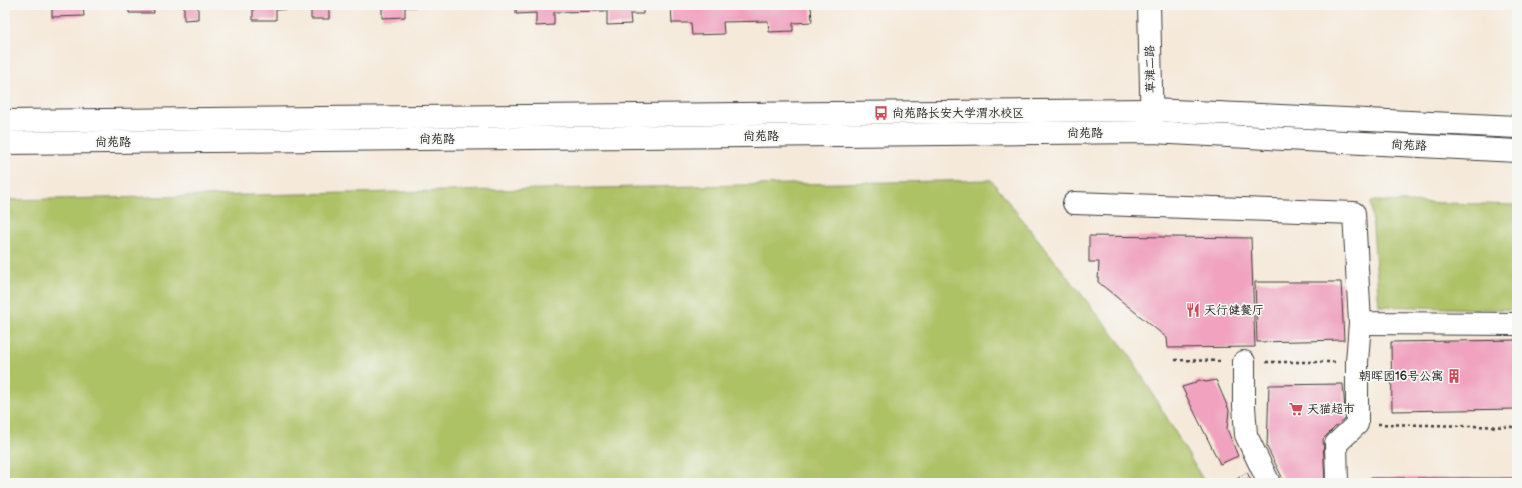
<svg xmlns="http://www.w3.org/2000/svg" width="1522" height="488" viewBox="0 0 1522 488" font-family="'Balsamiq Sans','LXGW WenKai TC',sans-serif">
  <style>
    .green { fill: #adc165; stroke: #646e40 }
    .building { fill: #f0a2bf }
    .lines { fill: none; stroke-linecap: round; stroke-linejoin: round }
    .minor-casing { stroke: #3d3b38; stroke-width: 24 }
    .major-casing { stroke: #3d3b38; stroke-width: 24 }
    .path { stroke: #3d3b38; stroke-width: 2.5; stroke-dasharray: 3 3; stroke-linecap: butt }
    .minor { stroke: #fff; stroke-width: 22 }
    .major { stroke: #fff; stroke-width: 22 }
    .labels { text-anchor: middle; stroke-width: 3.5; stroke-linejoin: round; paint-order: stroke }
    .street-label { font-size: 12px; fill: #1c1c1c; stroke: #f6f6f2 }
    .poi-label { font-size: 12px; fill: #1c1c1c; stroke: #f6f6f2; text-anchor: start }
  </style>
  <rect width="100%" height="100%" fill="#f6f6f2"/>
  <filter id="ink" filterUnits="userSpaceOnUse"><feTurbulence type="fractalNoise" baseFrequency=".025" numOctaves="2"/><feDisplacementMap in="SourceGraphic" scale="8" xChannelSelector="R" yChannelSelector="G"/><feConvolveMatrix kernelMatrix="1 2 1 2 8 2 1 2 1" color-interpolation-filters="sRGB"/></filter>
  <filter id="wash" filterUnits="userSpaceOnUse"><feTurbulence type="fractalNoise" baseFrequency=".012" numOctaves="4" result="noise"/><feDisplacementMap in="SourceGraphic" scale="16" xChannelSelector="R" yChannelSelector="G"/><feGaussianBlur stdDeviation="0.9" result="paint"/><feColorMatrix in="noise" values="0 0 0 0 0 0 0 0 0 0 0 0 0 0 0 0 0 1.4 0 .05"/><feComposite in="paint" operator="in"/></filter>
  <g filter="url(#wash)">
    <rect width="100%" height="100%" fill="#f5e9d9"/>
    <!-- green -->
    <g class="green">
      <path d="M991 180 1131 357 1205 483H5V200Z"/>
      <path d="M1371 201 1517 205V310L1379 306Z"/>
    </g>
    <g id="blocks">
      <!-- building -->
      <g class="building">
        <path d="M52 5H83L84 16 52 17Z"/>
        <path d="M129 5H153L154 13H129Z"/>
        <path d="M184 5H198V19L184 20Z"/>
        <path d="M253 5H289V9L276 10V20H253Z"/>
        <path d="M291 5H329V19H311V7H291Z"/>
        <path d="M382 5H418V7H405V17L382 18Z"/>
        <path d="M516 5H643V14H630L631 24 607 25V11L554 12V25L536 26V13L516 14Z"/>
        <path d="M671 5H811L812 22 793 23V31L769 32 768 21 723 22 724 34 692 35 691 23H672Z"/>
        <path d="M1089 236 1251 238 1255 347 1168 348 1167 338 1098 282 1099 262H1089Z"/>
        <path d="M1255 282H1341L1344 340 1257 342Z"/>
        <path d="M1517 340V409L1392 411 1391 342Z"/>
        <path d="M1199 380 1206 382 1216 380 1229 410 1227 429 1238 456 1220 464 1182 387 1192 384Z"/>
        <path d="M1343 384 1346 426H1336L1323 439 1325 483H1285L1267 447 1269 385Z"/>
        <path d="M1247 472 1252 483H1231Z"/>
        <rect x="1370" y="478" width="147" height="5"/>
      </g>
    </g>
  </g>
  <g filter="url(#ink)">
    <use href="#blocks" fill-opacity="0" stroke="#3d3b38" stroke-width="1"/>
    <g class="lines">
      <defs>
        <g id="minor">
          <path d="M1149 5 1152 129"/>
          <path d="M1074 203 1354 213 1360 323 1517 324"/>
          <path d="M1244 362V406L1246 435 1269 483"/>
          <path d="M1337 483 1336 444 1357 424V362L1360 323"/>
        </g>
        <g id="major">
          <path d="M5 121 1151 110 1517 127"/>
          <path d="M5 143 1152 132 1517 151"/>
        </g>
      </defs>
      <!-- minor casing -->
      <use href="#minor" class="minor-casing"/>
      <!-- major casing -->
      <use href="#major" class="major-casing"/>
      <!-- path -->
      <g class="path">
        <path d="M1175 360 1223 361"/>
        <path d="M1266 362H1335"/>
        <path d="M1378 424 1517 427"/>
      </g>
      <!-- minor -->
      <use href="#minor" class="minor"/>
      <!-- major -->
      <use href="#major" class="major"/>
    </g>
  </g>
  <!-- icons -->
  <defs>
    <symbol id="bus-bare" viewBox="-9 -9 18 18"><path d="M-5-6H5V4H4V6H2V4H-2V6H-4V4H-5ZM-3.5-4V0h7V-4ZM-3.5 1.2v1.5H-2V1.2ZM2 1.2v1.5H3.5V1.2Z" fill="#d1495b" stroke="#f6f6f2" stroke-width="2.5" paint-order="stroke"/></symbol>
    <symbol id="restaurant-bare" viewBox="-9 -9 18 18"><path d="M-5-6h1v4h1v-4h1v4h1v-4h1v5L-1.5 .5V6h-2V.5L-5-1ZM5-6V6H3V1.5H1.5Q1.5-4 5-6Z" fill="#d1495b" stroke="#f6f6f2" stroke-width="2.5" paint-order="stroke"/></symbol>
    <symbol id="building-bare" viewBox="-9 -9 18 18"><path d="M-4-6H4V6H1V3H-1V6H-4ZM-2.5-4.3h1.7v1.8h-1.7ZM.8-4.3h1.7v1.8H.8ZM-2.5-1h1.7V.8h-1.7ZM.8-1h1.7V.8H.8Z" fill="#d1495b" stroke="#f6f6f2" stroke-width="2.5" paint-order="stroke"/></symbol>
    <symbol id="supermarket-bare" viewBox="-9 -9 18 18"><path d="M-6-5.5h2.5l.6 2H6L4.5 2H-2.5L-4.4-4H-6ZM-1.5 3.2a1.3 1.3 0 1 0 .1 0ZM3 3.2a1.3 1.3 0 1 0 .1 0Z" fill="#d1495b" stroke="#f6f6f2" stroke-width="2.5" paint-order="stroke"/></symbol>
  </defs>
  <g fill-rule="evenodd">
    <use href="#bus-bare" x="871" y="103" width="20" height="20"/>
    <use href="#restaurant-bare" x="1183" y="300" width="20" height="20"/>
    <use href="#building-bare" x="1444" y="366" width="20" height="20"/>
    <use href="#supermarket-bare" x="1286" y="399" width="20" height="20"/>
  </g>
  <g class="labels">
    <!-- street labels -->
    <g class="street-label">
      <text transform="translate(1150 69) rotate(-91)" y="4">草滩二路</text>
      <text x="1085" y="137">尚苑路</text>
      <text x="761" y="140">尚苑路</text>
      <text x="437" y="143">尚苑路</text>
      <text x="113" y="146">尚苑路</text>
      <text transform="translate(1409 145) rotate(3)" y="4">尚苑路</text>
    </g>
    <!-- poi labels -->
    <g class="poi-label">
      <text x="892" y="117">尚苑路长安大学渭水校区</text>
      <text x="1204" y="314">天行健餐厅</text>
      <text x="1443" y="380" text-anchor="end">朝晖园16号公寓</text>
      <text x="1307" y="413">天猫超市</text>
    </g>
  </g>
  <!-- margin -->
  <rect width="1522" height="488" fill="none" stroke="#f6f6f2" stroke-width="20"/>
</svg>
